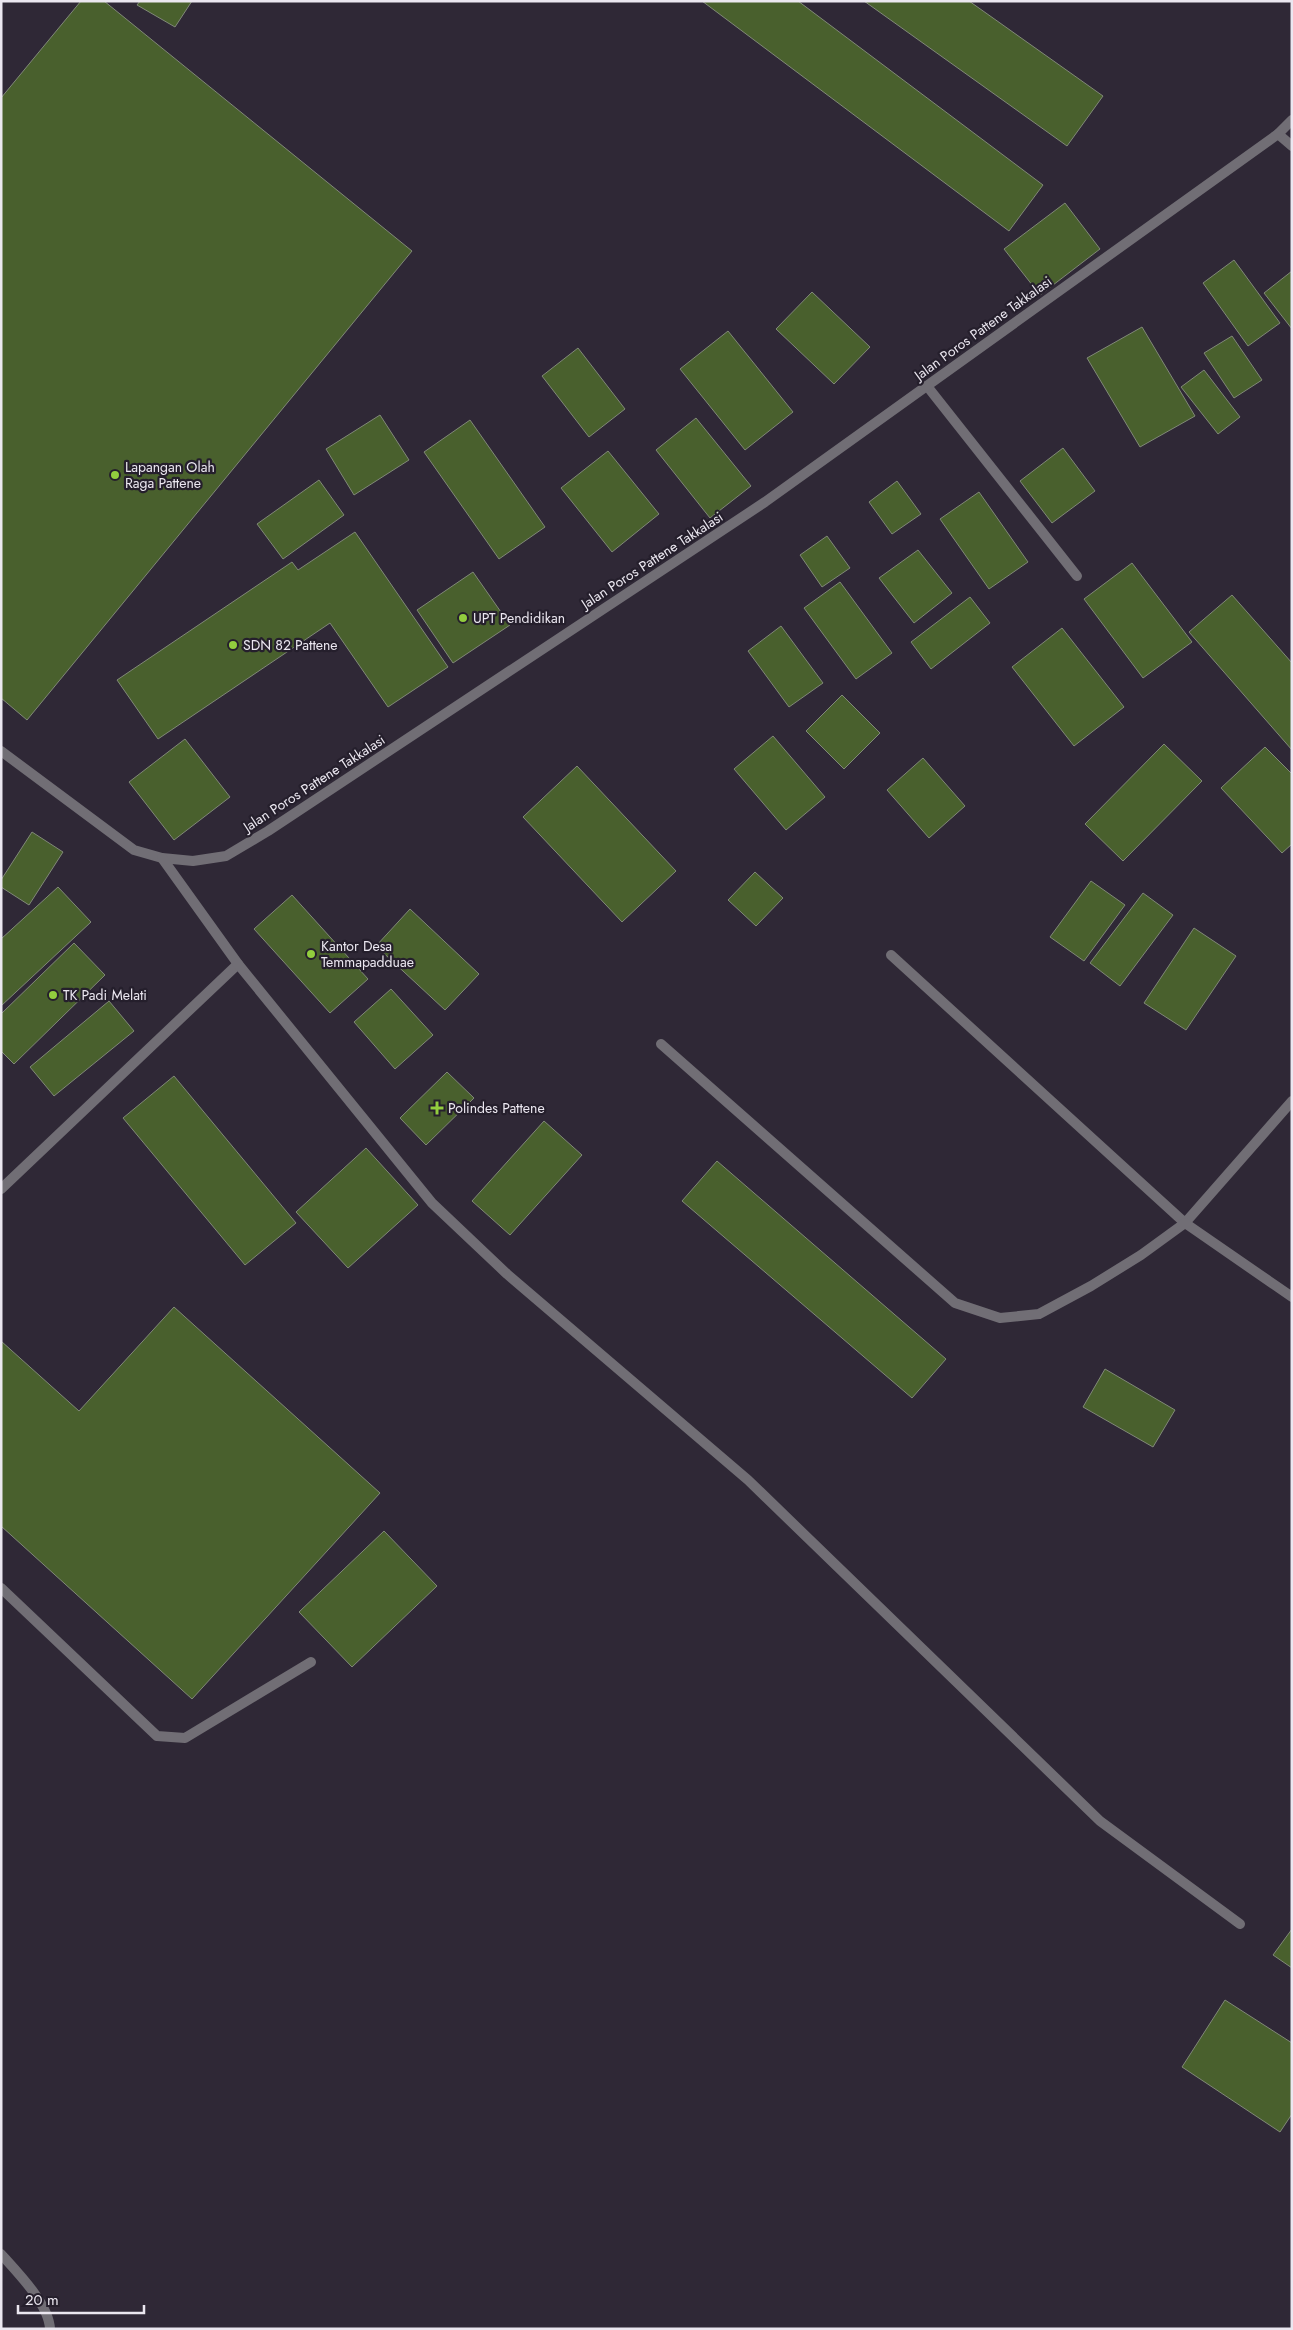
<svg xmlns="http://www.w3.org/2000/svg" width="1293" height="2330" viewBox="0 0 1293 2330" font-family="Jost,sans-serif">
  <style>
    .building { fill: #49602d; stroke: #808878 }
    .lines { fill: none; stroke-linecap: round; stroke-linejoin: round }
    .service { stroke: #716e75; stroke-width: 10 }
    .minor { stroke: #716e75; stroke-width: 10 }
    .poi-dot { fill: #92cd3e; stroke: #251f2c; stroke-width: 2 }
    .labels { text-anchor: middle; stroke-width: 4.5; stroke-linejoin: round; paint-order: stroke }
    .street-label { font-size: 14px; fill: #ebe7f0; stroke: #251f2c }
    .poi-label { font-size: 14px; fill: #ebe7f0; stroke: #251f2c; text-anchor: start }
  </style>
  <rect width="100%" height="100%" fill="#2f2836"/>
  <!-- building -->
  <g class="building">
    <path d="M81 1H104L412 251 27 720 1 698V98Z"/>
    <path d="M140 1H192L175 27 137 5Z"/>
    <path d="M702 1H798L1043 185 1009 231Z"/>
    <path d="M864 1H969L1103 96 1067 146Z"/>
    <path d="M1065 203 1100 249 1040 295 1004 249Z"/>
    <path d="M1234 260 1280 323 1248 346 1203 283Z"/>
    <path d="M1292 271V329L1264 293Z"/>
    <path d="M812 292 870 347 834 384 776 329Z"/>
    <path d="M1142 327 1195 416 1140 447 1087 358Z"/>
    <path d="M728 331 793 412 745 450 680 369Z"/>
    <path d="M1232 336 1262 380 1234 398 1204 353Z"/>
    <path d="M578 348 625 409 589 437 542 376Z"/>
    <path d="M1204 370 1240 417 1218 434 1181 387Z"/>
    <path d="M380 415 409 460 354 495 326 449Z"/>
    <path d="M696 418 751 486 710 518 656 450Z"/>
    <path d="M470 420 545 527 499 559 424 452Z"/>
    <path d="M1063 448 1095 491 1052 523 1020 481Z"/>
    <path d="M608 451 659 514 612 552 561 488Z"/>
    <path d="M319 480 344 515 283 559 257 524Z"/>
    <path d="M897 481 921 514 892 534 869 502Z"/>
    <path d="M979 492 1028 562 989 589 940 519Z"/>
    <path d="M355 532 448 667 388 707 330 623 158 739 117 680 292 562 298 570Z"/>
    <path d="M827 536 850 568 822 587 800 555Z"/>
    <path d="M918 550 952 593 914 623 879 578Z"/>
    <path d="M1132 563 1192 642 1143 678 1084 599Z"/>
    <path d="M473 572 510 625 453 663 417 610Z"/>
    <path d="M840 582 892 653 856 679 804 608Z"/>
    <path d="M1232 595 1292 663V750L1189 632Z"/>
    <path d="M970 597 990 623 931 669 911 642Z"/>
    <path d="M781 626 823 683 789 707 748 651Z"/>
    <path d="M1062 628 1124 707 1074 746 1012 667Z"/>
    <path d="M842 695 880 733 844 769 806 731Z"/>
    <path d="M773 736 825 797 786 830 734 769Z"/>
    <path d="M185 739 230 797 174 840 129 782Z"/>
    <path d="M1164 744 1202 781 1123 861 1085 824Z"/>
    <path d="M1265 747 1292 774V844L1282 853 1221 788Z"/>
    <path d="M923 758 965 806 929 838 887 790Z"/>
    <path d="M577 766 676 871 622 922 523 817Z"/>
    <path d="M32 832 63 852 29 905 1 887V880Z"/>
    <path d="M755 872 783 898 756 926 728 900Z"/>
    <path d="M1091 881 1125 905 1084 961 1050 937Z"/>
    <path d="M58 887 91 922 1 1006V939Z"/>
    <path d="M1143 893 1173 915 1120 986 1090 963Z"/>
    <path d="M292 895 368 979 330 1013 254 929Z"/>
    <path d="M410 909 479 974 445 1010 376 946Z"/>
    <path d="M1194 928 1236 956 1186 1030 1144 1003Z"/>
    <path d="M74 943 105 975 14 1064 1 1051V1014Z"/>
    <path d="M391 989 433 1035 395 1069 354 1022Z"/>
    <path d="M109 1001 134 1031 54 1096 30 1067Z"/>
    <path d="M447 1072 474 1098 426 1145 400 1118Z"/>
    <path d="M174 1076 296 1223 245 1265 123 1118Z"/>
    <path d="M544 1121 582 1155 510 1235 472 1201Z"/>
    <path d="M366 1148 418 1205 348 1268 296 1212Z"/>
    <path d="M717 1161 946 1359 912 1398 682 1201Z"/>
    <path d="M174 1307 380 1493 192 1699 1 1526V1341L79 1411Z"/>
    <path d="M1105 1369 1175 1410 1153 1447 1083 1407Z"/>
    <path d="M384 1531 437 1586 352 1667 299 1612Z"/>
    <path d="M1292 1929V1968L1273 1955Z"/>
    <path d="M1225 2000 1292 2043V2114L1280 2132 1182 2067Z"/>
  </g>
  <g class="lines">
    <!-- service -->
    <g class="service">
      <path d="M1 1189 238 964"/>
      <path d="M1 1588 157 1736 185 1738 311 1662"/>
    </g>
    <!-- minor -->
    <g class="minor">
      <path d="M1278 134 1292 146"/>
      <path d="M927 386 1077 576"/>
      <path d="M1 751 134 850 162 858 193 861 226 856 268 831 765 502 1278 134 1292 120"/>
      <path d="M162 858 238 964 432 1203 507 1274 748 1480 1100 1821 1240 1924"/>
      <path d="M891 955 1185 1223 1292 1101"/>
      <path d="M661 1044 955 1303 1000 1318 1039 1314 1091 1286 1141 1255 1185 1223 1292 1297"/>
      <path d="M1 2254C17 2272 49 2304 50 2329"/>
    </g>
  </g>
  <!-- markers -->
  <g class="poi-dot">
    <circle cx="115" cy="475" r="5"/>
    <circle cx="463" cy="618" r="5"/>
    <circle cx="233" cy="645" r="5"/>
    <circle cx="311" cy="954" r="5"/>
    <circle cx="53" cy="995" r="5"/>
    <path d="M434.5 1100.5h5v5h5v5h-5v5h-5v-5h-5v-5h5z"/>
  </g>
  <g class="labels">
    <!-- street labels -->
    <g class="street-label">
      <text transform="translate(983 328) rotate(-36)" y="5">Jalan Poros Pattene Takkalasi</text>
      <text transform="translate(652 560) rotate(-33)" y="5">Jalan Poros Pattene Takkalasi</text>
      <text transform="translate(314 783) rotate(-33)" y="5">Jalan Poros Pattene Takkalasi</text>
    </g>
    <!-- poi labels -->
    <g class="poi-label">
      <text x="125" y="472">Lapangan Olah<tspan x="125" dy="16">Raga Pattene</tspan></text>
      <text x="473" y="623">UPT Pendidikan</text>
      <text x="243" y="650">SDN 82 Pattene</text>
      <text x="321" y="951">Kantor Desa<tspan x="321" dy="16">Temmapadduae</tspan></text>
      <text x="63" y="1000">TK Padi Melati</text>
      <text x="448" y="1113">Polindes Pattene</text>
    </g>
  </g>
  <!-- border -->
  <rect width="1293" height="2330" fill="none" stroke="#ebe7f0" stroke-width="5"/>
  <!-- scale -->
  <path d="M18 2305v8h126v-8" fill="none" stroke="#ebe7f0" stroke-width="2.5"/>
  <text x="25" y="2305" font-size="15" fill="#ebe7f0" stroke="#251f2c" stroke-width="4" paint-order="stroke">20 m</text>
</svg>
